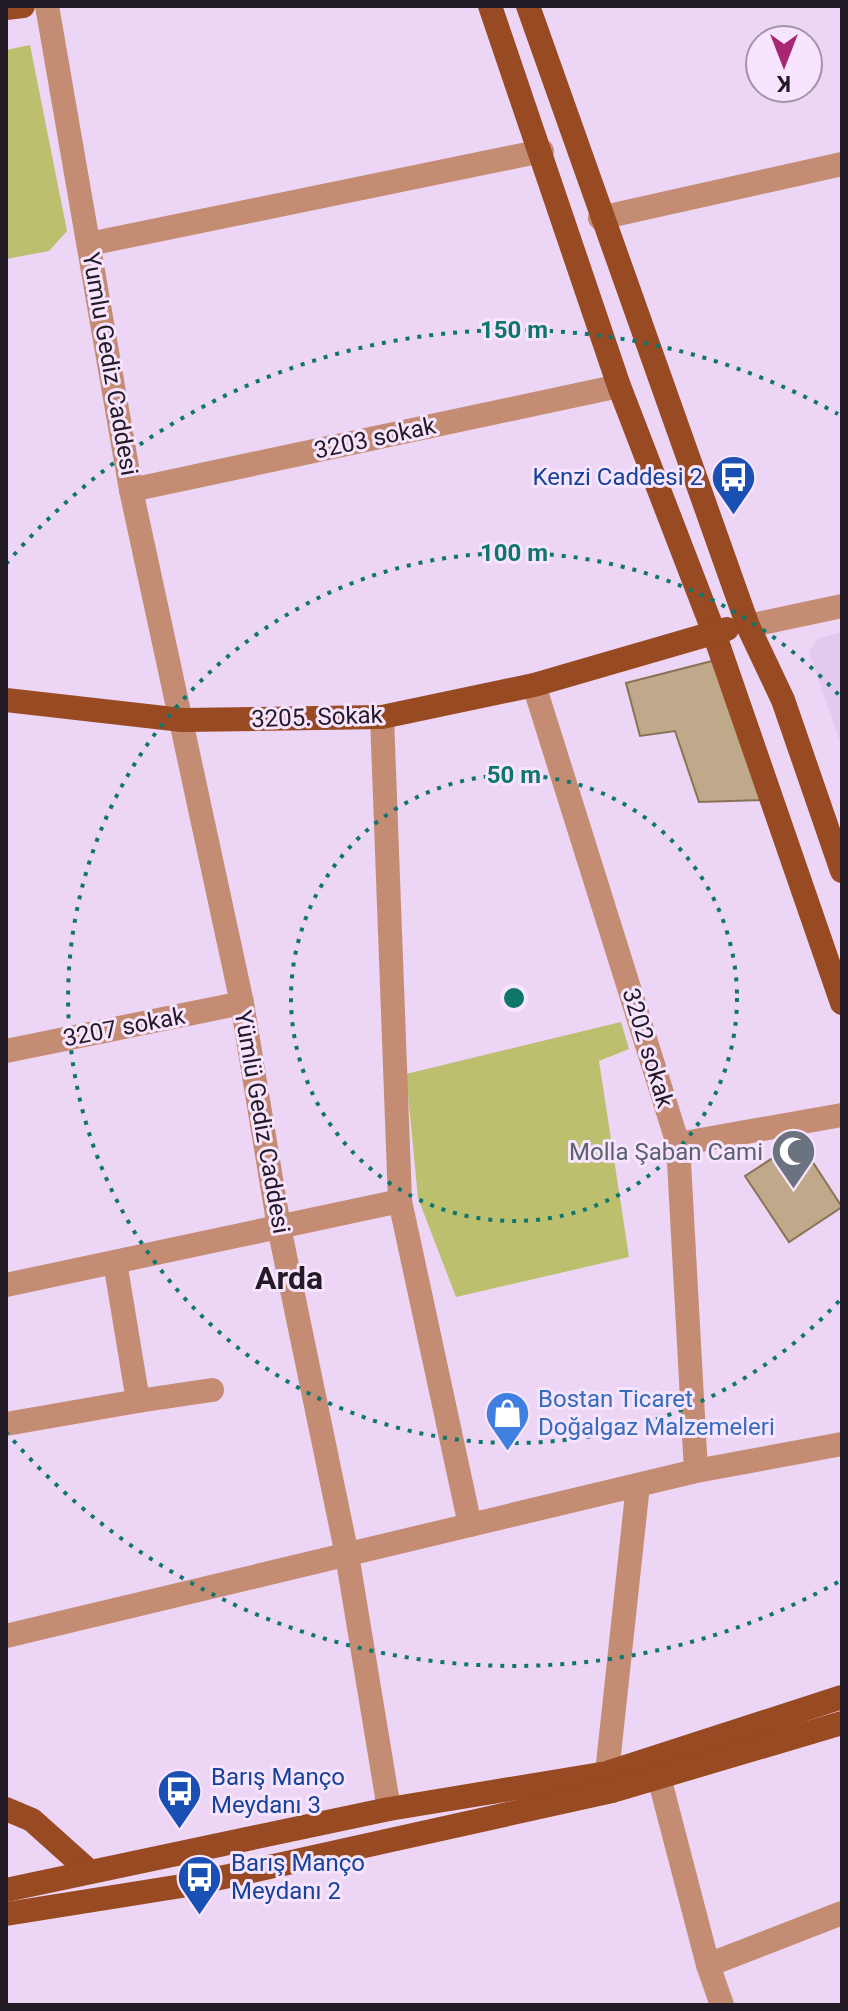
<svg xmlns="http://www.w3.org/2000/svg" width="848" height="2011" viewBox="0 0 848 2011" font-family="Roboto,sans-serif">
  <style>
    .built { fill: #e4c9ef }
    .green { fill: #bbbf6e }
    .building { fill: #c0a88a; stroke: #897357; stroke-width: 2 }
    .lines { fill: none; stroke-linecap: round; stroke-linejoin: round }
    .minor { stroke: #c48d73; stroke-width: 24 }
    .major { stroke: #984a22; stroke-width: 24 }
    .ring { fill: none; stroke: #0f766e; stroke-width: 4; stroke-dasharray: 4 8 }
    .labels { text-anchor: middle; stroke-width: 6; stroke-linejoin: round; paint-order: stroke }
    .street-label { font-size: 24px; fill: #221a25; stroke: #f7e4fe }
    .transit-label { font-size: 24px; fill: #164399; stroke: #f7e4fe; text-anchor: start }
    .worship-label { font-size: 24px; fill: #5b616d; stroke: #f7e4fe; text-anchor: end }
    .shop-label { font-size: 24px; fill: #366cbe; stroke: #f7e4fe; text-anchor: start }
    .district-label { font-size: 32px; font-weight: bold; fill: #221a25; stroke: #f7e4fe }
    .centre { fill: #0f766e; stroke: #f7e4fe; stroke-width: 4 }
    .ring-label { font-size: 24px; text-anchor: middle; font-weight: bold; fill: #0f766e; stroke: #f7e4fe; stroke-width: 6; stroke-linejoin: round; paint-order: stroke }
  </style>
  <rect width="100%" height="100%" fill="#ecd5f5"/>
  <!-- built -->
  <path class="built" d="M842 632V748L809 652 819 638Z"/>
  <!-- green -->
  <g class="green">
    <path d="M30 45 67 231 49 251 6 259V50Z"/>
    <path d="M621 1022 629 1049 599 1061 629 1257 456 1297 418 1198 406 1074Z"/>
  </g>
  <!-- building -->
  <g class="building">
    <path d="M716 660 762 800 699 802 675 731 640 736 626 683Z"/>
    <path d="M799 1141 842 1207 789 1242 745 1176Z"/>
  </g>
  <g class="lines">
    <!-- minor -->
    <g class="minor">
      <path d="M47 6 131 490 242 1003 279 1227 347 1555 389 1809"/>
      <path d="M600 218 842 164"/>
      <path d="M89 244 542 151"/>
      <path d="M131 490 619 386"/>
      <path d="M748 626 842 606"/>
      <path d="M534 685 678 1144 696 1471"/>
      <path d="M382 717 400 1201 470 1525"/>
      <path d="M6 1051 242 1003"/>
      <path d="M678 1144 842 1115"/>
      <path d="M6 1285 400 1201"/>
      <path d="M138 1401 212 1390"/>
      <path d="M6 1424 138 1401 115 1262"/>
      <path d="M6 1636 696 1471 842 1444"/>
      <path d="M654 1758 708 1965 722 2005"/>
      <path d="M612 1791 607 1773 638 1485"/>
      <path d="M708 1965 842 1913"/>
    </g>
    <!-- major -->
    <g class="major">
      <path d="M490 6 619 386 713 630 842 1003"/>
      <path d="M528 6 748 626 783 700 842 871"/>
      <path d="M6 8 23 6"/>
      <path d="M6 700 182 720 382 717 534 685 727 629"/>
      <path d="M6 1809 32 1820 90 1872"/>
      <path d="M6 1890 389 1809 607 1773 842 1697"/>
      <path d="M6 1914 188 1885 612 1791 842 1723"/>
    </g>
  </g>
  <!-- distance rings -->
  <g class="ring">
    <circle cx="514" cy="998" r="223"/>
    <path d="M839 1301A445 445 0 1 1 839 695"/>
    <path d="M838 1582A668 668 0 0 1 6 1432M6 564A668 668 0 0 1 838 414"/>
  </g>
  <!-- icons -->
  <defs>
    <symbol id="bus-pin" viewBox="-11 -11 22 30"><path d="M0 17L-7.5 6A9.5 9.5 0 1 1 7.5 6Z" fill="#1a4fb4" stroke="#f7e4fe"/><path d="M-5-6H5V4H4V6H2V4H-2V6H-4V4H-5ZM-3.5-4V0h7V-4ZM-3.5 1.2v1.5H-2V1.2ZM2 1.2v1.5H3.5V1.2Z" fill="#fff"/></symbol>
    <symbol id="mosque-pin" viewBox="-11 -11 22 30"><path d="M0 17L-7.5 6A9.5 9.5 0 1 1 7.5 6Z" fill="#6b7280" stroke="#f7e4fe"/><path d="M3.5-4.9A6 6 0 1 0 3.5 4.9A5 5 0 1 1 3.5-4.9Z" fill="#fff"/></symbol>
    <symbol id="shop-pin" viewBox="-11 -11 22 30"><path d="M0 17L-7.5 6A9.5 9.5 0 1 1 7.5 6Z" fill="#3f7fe0" stroke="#f7e4fe"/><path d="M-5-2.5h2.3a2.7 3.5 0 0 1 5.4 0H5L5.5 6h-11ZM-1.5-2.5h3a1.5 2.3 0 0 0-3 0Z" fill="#fff"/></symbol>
  </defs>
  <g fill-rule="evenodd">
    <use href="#bus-pin" x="708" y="452" width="51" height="69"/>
    <use href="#mosque-pin" x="768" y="1126" width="51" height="69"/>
    <use href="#shop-pin" x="482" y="1388" width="51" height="69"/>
    <use href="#bus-pin" x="154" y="1766" width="51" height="69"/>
    <use href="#bus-pin" x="174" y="1852" width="51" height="69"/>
  </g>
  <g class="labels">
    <!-- street labels -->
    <g class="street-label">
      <text transform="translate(110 364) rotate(80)" y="8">Yumlu Gediz Caddesi</text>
      <text transform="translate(375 438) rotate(-12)" y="8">3203 sokak</text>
      <text transform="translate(317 717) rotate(-2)" y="8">3205. Sokak</text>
      <text transform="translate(124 1027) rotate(-11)" y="8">3207 sokak</text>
      <text transform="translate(648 1048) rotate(73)" y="8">3202 sokak</text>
      <text transform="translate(262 1122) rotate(80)" y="8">Yümlü Gediz Caddesi</text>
    </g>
    <!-- transit labels -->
    <g class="transit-label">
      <text x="703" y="485" text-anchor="end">Kenzi Caddesi 2</text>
      <text x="211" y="1785">Barış Manço<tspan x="211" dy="28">Meydanı 3</tspan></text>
      <text x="231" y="1871">Barış Manço<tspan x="231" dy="28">Meydanı 2</tspan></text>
    </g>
    <!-- worship labels -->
    <g class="worship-label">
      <text x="763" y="1160">Molla Şaban Cami</text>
    </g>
    <!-- shop labels -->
    <g class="shop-label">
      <text x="538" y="1407">Bostan Ticaret<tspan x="538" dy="28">Doğalgaz Malzemeleri</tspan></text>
    </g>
    <!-- district labels -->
    <g class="district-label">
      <text x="289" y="1289">Arda</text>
    </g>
  </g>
  <circle cx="514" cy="998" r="12" class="centre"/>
  <g class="ring-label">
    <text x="514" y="338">150 m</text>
    <text x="514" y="561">100 m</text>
    <text x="514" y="783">50 m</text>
  </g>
  <!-- border -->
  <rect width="848" height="2011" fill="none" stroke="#221a25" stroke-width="16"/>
  <!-- north arrow -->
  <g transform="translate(784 64) rotate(180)"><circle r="38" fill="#f7e4fe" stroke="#a293a7" stroke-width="2"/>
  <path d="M0-6L14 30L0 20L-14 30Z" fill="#a82673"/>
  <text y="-12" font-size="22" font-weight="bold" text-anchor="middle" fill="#221a25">K</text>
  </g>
</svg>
